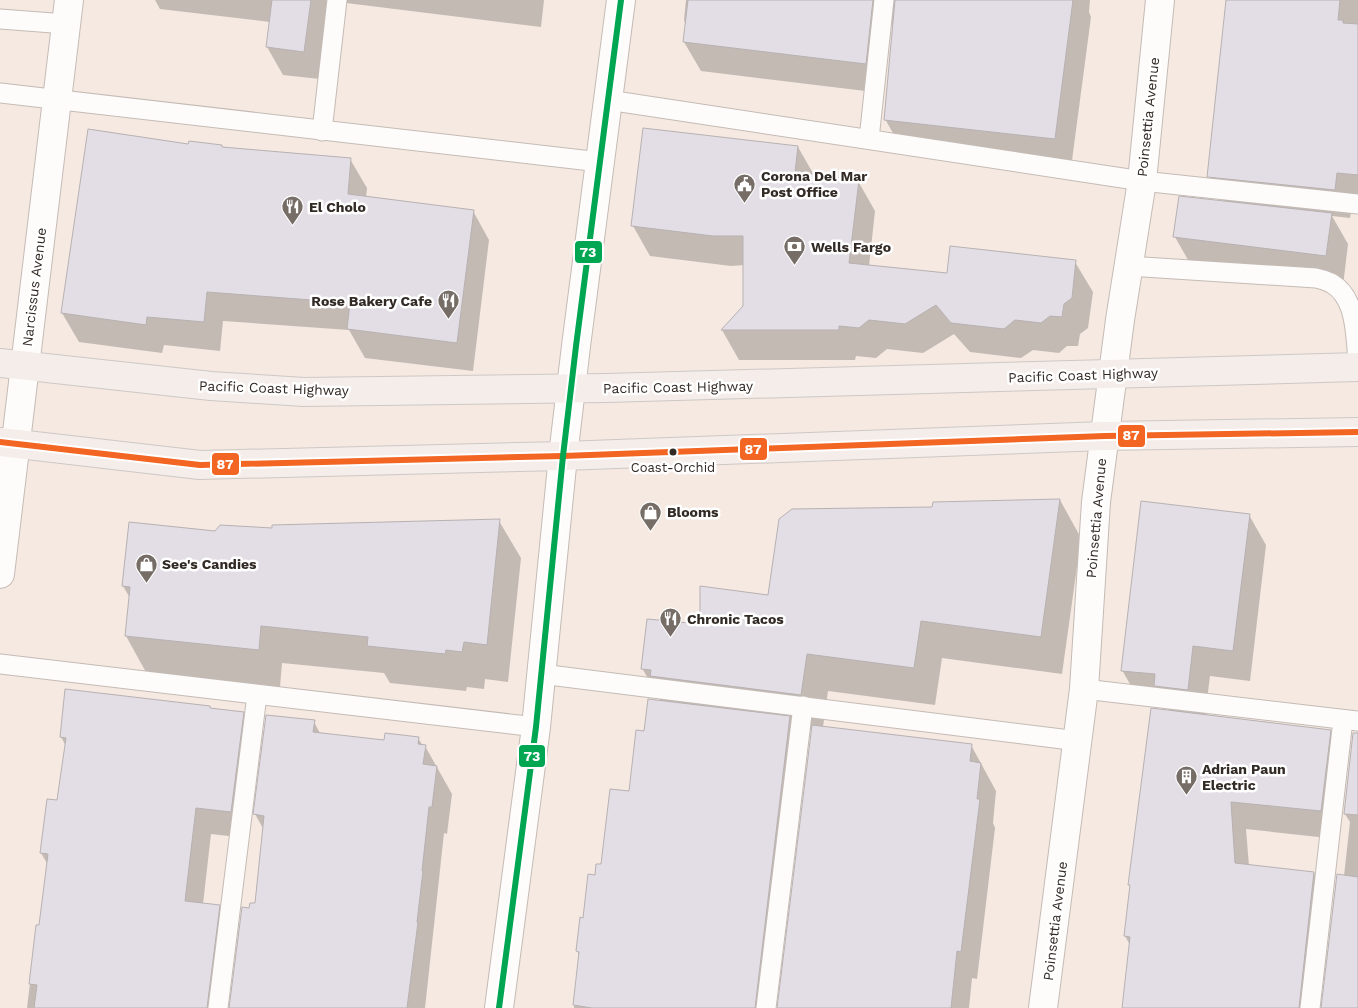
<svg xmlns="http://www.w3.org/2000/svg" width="1358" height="1008" viewBox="0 0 1358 1008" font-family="'Work Sans',sans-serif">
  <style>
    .shadow { fill: #0003 }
    .building { fill: #e3dee5; stroke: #b7b1b2 }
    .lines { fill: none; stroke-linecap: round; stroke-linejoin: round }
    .lane-casing { stroke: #c4bbb5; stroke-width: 21 }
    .street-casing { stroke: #c4bbb5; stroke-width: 30 }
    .highway-casing { stroke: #cec8c5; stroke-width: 30 }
    .lane { stroke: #fefcfb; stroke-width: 19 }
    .street { stroke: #fefcfb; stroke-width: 28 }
    .highway { stroke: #f4edea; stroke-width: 28 }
    .bus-1-casing { stroke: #fff; stroke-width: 10 }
    .bus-2-casing { stroke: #fff; stroke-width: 10 }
    .bus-1 { stroke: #f26522; stroke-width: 6 }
    .bus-2 { stroke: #00a651; stroke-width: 6 }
    .bus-dot { fill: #322a25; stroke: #fff; stroke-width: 2 }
    .labels { text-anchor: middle; stroke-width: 5; stroke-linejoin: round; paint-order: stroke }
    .bus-label { font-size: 13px; fill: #322a25; stroke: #fff }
    .street-label { font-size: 14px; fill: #322a25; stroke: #fff }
    .poi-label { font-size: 14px; font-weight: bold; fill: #322a25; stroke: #fff; text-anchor: start }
    .line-badge { stroke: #fff; stroke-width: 2 }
    .badge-label { font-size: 14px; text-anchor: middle; font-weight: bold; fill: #fff }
  </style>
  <rect width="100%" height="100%" fill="#f5e9e2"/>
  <!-- shadow -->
  <g class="shadow">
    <path d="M155 0H544L541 27 330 1 320 79 283 75 267 47 270 22 160 9Z"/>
    <path d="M686 0H1090L1089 12 1091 17 1071 168 902 149 885 119 895 20 889 28 882 93 701 71 684 42 686 25 684 20Z"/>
    <path d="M1231 0H1358V201L1353 200 1350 218 1332 216 1348 244 1343 286 1192 267 1175 237 1224 202 1209 176Z"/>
    <path d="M189 145 221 146 223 148 350 159 367 188 366 198 473 211 489 240 473 371 365 358 349 330 223 321 220 351 164 345 162 353 79 342 62 313Z"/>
    <path d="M798 147 814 175 858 181 875 211 869 266 948 275 1075 262 1093 292 1088 328 1080 334 1078 346H1067L1059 353 1033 350 1021 358 970 352 954 334 923 353 887 349 876 358 856 356 855 360H739L722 330 745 306 744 265 731 266 650 256 633 226Z"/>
    <path d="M1060 500 1081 538 1062 674 942 658 935 705 828 691 823 727 971 745 996 791 993 823 995 828 977 979 972 978 969 1008H779L813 731 796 729 773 1008H574L580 956 577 951 584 919 596 876 630 793 645 732 661 702 642 668 701 626 769 597 933 508Z"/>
    <path d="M1249 515 1266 545 1250 681 1210 676 1205 716 1330 731 1346 759 1337 839 1246 829 1249 866 1314 873 1330 901 1318 1008H1123L1130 945 1125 936 1131 887 1129 884 1170 712 1165 703 1139 700 1122 670Z"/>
    <path d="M499 521 521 558 508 682 485 679 484 689 467 687 466 691 390 683 384 673 282 663 280 687 147 674 126 636 130 598 123 586 216 532Z"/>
    <path d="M210 709 243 713 258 740 246 838 211 834 203 904 219 906 234 933 225 1008H27L37 926H40L48 865 41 853 59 801 66 746 61 737Z"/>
    <path d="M314 722 321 735 385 742 418 738 423 746H425L452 794 447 834 444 833 425 1008H231L250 910 256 905 264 830 255 814Z"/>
    <path d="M1358 735V1008H1323L1344 876 1350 822 1345 814Z"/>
  </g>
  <!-- building -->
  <g class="building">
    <path d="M272 0H311L304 52 266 47Z"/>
    <path d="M688 0H873L866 64 683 42Z"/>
    <path d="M895 0H1073L1055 139 884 120Z"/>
    <path d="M1226 0H1340L1338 20H1343V23L1358 24V175L1337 173 1335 190 1207 177Z"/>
    <path d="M643 128 798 146 795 172 859 180 849 263 947 273 950 246 1076 260 1072 298 1064 304 1062 317 1050 316 1041 323 1015 320 1004 329 951 323 936 305 905 324 869 320 859 328 839 326V330H721L743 306V236H713L631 226Z"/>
    <path d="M88 129 188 144 189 141 222 145V147L351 158 348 194 474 210 457 343 347 329 350 303 207 292 204 322 147 317 146 325 61 313Z"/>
    <path d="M1179 196 1332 213 1326 256 1173 237Z"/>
    <path d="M1060 499 1041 637 921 621 914 668 807 654 801 695 650 676 651 670 641 669 647 619 700 624V586L768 595 779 519 792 509 932 507 933 502Z"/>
    <path d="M1141 501 1250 514 1233 651 1193 646 1188 690 1154 686 1155 674 1121 671Z"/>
    <path d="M500 519 487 645 464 642 462 652 446 650 445 654 367 646 368 637 261 626 259 650 125 636 130 587 122 586 129 522 215 531 220 525 272 528V525Z"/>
    <path d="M65 689 210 706V708L244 712 231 812 196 808 185 901 220 905 207 1008H34L37 985 29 984 36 925H39L48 854 40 853 47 799 57 800 66 738 60 737Z"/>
    <path d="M648 699 790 716 755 1008H592L573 1005 579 952 576 951 580 917 583 918 588 874 595 875 596 864H601L610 789 629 791 636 730 644 731Z"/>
    <path d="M1151 708 1331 730 1321 811 1231 802 1235 863 1314 872 1299 1008H1122L1130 937 1124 936 1130 885H1128Z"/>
    <path d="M266 715 315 720 313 732 384 740 385 733 419 737 418 744 426 745 423 764 437 766 432 807H429L422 871H423L417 922H418L407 1008H229L242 907 249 908 250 903H255L264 816 253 814Z"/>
    <path d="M812 725 972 744 970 761 981 763 977 799H980L961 952 957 951 951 1008H777Z"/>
    <path d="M1353 733H1358V815L1344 814Z"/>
    <path d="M1337 874 1358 877V1008H1321Z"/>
  </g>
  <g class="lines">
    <defs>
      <g id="lane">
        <path d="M0 19 66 24"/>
        <path d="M0 93 600 162"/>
        <path d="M608 100 1142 181 1358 204"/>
        <path d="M322 131 337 0"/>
        <path d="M869 139 884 0"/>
        <path d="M1128 266 1316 278C1321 279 1327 281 1331 283 1357 298 1355 334 1358 359"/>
        <path d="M0 664 536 727"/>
        <path d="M541 674 1078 741"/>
        <path d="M1084 689 1358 721"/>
        <path d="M218 1008 257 695"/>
        <path d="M766 1008 803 706"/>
        <path d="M1310 1008 1343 720"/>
      </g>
      <g id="street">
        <path d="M0 574 69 0"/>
        <path d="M499 1008 536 727 563 456 576 346 621 0"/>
        <path d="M1043 1008 1084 689 1096 502 1120 320 1142 181 1160 0"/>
      </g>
      <g id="highway">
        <path d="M0 363 211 386 304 392 606 388 1358 367"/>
        <path d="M0 442 200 465 563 456 1105 436 1358 432"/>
      </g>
    </defs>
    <!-- lane casing -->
    <use href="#lane" class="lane-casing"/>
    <!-- street casing -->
    <use href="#street" class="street-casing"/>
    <!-- highway casing -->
    <use href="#highway" class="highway-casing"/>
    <!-- lane -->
    <use href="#lane" class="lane"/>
    <!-- street -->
    <use href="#street" class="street"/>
    <!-- highway -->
    <use href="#highway" class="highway"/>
    <defs>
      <path id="bus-1" d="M0 442 200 465 563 456 1105 436 1358 432"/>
      <path id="bus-2" d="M499 1008 536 727 563 456 576 346 621 0"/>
    </defs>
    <!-- bus-1 casing -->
    <use href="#bus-1" class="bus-1-casing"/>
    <!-- bus-2 casing -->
    <use href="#bus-2" class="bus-2-casing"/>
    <!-- bus-1 -->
    <use href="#bus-1" class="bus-1"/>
    <!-- bus-2 -->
    <use href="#bus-2" class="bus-2"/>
  </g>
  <!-- icons -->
  <defs>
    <symbol id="civic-pin" viewBox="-11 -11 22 30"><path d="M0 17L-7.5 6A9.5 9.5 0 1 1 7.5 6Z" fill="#766d67" stroke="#fff"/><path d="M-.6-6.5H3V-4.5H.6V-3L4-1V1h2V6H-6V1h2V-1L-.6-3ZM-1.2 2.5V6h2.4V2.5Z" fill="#fff"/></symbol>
    <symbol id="restaurant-pin" viewBox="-11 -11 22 30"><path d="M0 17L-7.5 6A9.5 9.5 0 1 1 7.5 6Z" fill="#766d67" stroke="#fff"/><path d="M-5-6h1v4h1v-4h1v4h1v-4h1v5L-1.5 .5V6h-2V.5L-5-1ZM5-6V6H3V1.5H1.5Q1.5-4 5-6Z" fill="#fff"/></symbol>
    <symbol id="bank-pin" viewBox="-11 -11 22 30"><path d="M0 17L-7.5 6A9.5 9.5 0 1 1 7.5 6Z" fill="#766d67" stroke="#fff"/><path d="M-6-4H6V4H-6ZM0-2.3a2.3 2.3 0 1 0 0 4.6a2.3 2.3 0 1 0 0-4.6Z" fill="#fff"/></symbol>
    <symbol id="shop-pin" viewBox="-11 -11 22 30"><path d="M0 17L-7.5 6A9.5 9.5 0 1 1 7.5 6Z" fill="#766d67" stroke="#fff"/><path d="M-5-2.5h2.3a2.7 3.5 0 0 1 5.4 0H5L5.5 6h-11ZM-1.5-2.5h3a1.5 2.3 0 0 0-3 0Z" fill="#fff"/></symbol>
    <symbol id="building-pin" viewBox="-11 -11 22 30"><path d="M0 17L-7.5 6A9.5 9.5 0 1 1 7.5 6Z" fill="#766d67" stroke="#fff"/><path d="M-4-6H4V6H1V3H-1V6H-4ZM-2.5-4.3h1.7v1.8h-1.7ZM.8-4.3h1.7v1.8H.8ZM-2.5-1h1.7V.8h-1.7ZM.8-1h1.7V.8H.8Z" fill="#fff"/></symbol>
  </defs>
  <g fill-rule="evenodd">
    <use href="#civic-pin" x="732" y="172" width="25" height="34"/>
    <use href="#restaurant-pin" x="280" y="194" width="25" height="34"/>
    <use href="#bank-pin" x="782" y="234" width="25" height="34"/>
    <use href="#restaurant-pin" x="436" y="288" width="25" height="34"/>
    <use href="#shop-pin" x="638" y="500" width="25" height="34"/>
    <use href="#shop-pin" x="134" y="552" width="25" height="34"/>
    <use href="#restaurant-pin" x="658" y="606" width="25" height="34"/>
    <use href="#building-pin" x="1174" y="764" width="25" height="34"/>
  </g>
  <!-- markers -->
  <circle class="bus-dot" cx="673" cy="452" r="4.5"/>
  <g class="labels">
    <!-- bus labels -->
    <g class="bus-label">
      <text x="673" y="472">Coast-Orchid</text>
    </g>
    <!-- street labels -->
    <g class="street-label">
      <text transform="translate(1148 117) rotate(-84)" y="5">Poinsettia Avenue</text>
      <text transform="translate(34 287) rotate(-83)" y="5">Narcissus Avenue</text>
      <text transform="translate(1083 375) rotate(-2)" y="5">Pacific Coast Highway</text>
      <text transform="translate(678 387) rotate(-1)" y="5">Pacific Coast Highway</text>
      <text transform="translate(274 388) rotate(2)" y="5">Pacific Coast Highway</text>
      <text transform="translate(1096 518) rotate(-85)" y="5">Poinsettia Avenue</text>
      <text transform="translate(1055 921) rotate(-83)" y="5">Poinsettia Avenue</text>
    </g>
    <!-- poi labels -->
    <g class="poi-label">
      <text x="761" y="181">Corona Del Mar<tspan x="761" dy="16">Post Office</tspan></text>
      <text x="309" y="212">El Cholo</text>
      <text x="811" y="252">Wells Fargo</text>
      <text x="432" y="306" text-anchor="end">Rose Bakery Cafe</text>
      <text x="667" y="517">Blooms</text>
      <text x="162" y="569">See's Candies</text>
      <text x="687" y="624">Chronic Tacos</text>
      <text x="1202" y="774">Adrian Paun<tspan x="1202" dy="16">Electric</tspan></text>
    </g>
  </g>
  <g class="line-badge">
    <rect x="574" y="240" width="29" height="24" rx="5" fill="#00a651"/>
    <rect x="1117" y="424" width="29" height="24" rx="5" fill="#f26522"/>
    <rect x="739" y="437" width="29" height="24" rx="5" fill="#f26522"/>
    <rect x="211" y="452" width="29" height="24" rx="5" fill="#f26522"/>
    <rect x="518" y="744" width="28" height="24" rx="5" fill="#00a651"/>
  </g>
  <g class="badge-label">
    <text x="588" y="257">73</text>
    <text x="1131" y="440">87</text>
    <text x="753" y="454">87</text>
    <text x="225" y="469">87</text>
    <text x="532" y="761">73</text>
  </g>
</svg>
